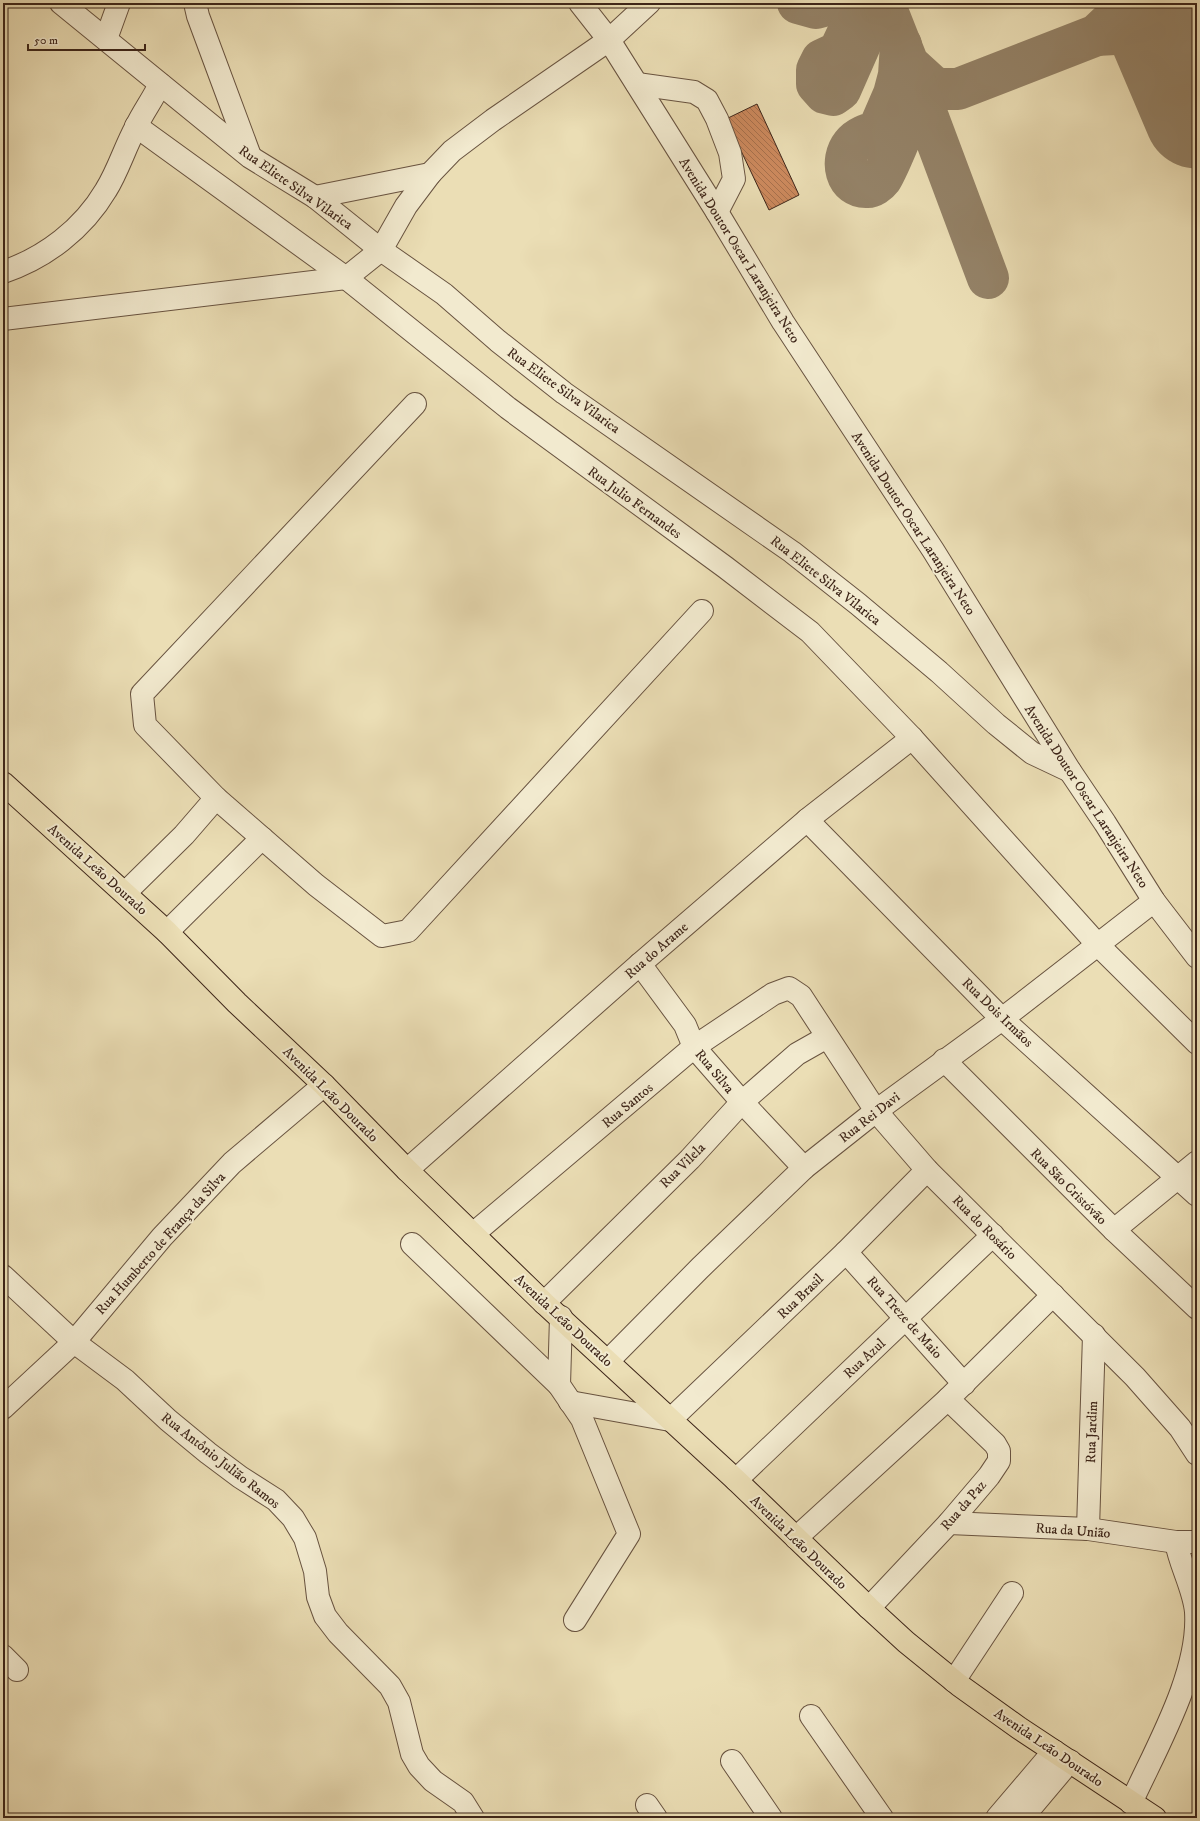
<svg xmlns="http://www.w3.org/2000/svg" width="1200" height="1821" viewBox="0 0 1200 1821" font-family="'IM FELL DW Pica',serif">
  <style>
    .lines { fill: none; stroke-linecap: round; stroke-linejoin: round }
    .taxiway { stroke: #948267; stroke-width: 42 }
    .runway { stroke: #948267; stroke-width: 105 }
    .building { fill: url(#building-back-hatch); stroke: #3d2519 }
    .minor-casing { stroke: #685340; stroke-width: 24 }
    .major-casing { stroke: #3d2519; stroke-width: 24 }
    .minor { stroke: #f2eacf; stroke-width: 22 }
    .major { stroke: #ebdeb5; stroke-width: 22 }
    .labels { text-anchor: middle; stroke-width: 4; stroke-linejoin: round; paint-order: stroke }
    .street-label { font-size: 14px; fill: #3d2519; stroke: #f2eacf }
  </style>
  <defs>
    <pattern id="building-back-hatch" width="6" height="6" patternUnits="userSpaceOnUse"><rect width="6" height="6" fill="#cc895d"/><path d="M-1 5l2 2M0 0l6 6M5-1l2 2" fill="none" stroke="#a7704c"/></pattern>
  </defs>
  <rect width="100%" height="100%" fill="#ebdeb5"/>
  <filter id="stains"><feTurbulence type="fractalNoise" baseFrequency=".005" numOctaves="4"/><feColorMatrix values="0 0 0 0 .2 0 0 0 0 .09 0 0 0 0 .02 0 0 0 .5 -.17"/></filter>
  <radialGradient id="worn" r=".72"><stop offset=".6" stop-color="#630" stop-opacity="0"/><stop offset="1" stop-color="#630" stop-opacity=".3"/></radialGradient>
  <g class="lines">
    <!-- taxiway -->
    <g class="taxiway">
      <path d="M798 3 816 8 835 3"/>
      <path d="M862 3 839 52 822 60 817 70V84L825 93 833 95 840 90 873 15 876 3"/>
      <path d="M884 3 908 64 931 85 939 89H958L1097 35 1119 14 1124 3"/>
      <path d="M1097 35C1117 34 1141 30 1158 44 1165 49 1170 57 1175 63"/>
      <path d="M901 45 899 75 894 94 878 131C868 134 858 137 852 145 840 160 845 189 868 187 872 187 878 183 881 179 886 172 908 121 909 112 912 95 910 80 908 64L988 278"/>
    </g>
    <!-- runway -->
    <path class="runway" d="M1149 3 1197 116"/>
  </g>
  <!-- building -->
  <path class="building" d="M757 104 799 195 769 210 726 119Z"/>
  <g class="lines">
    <defs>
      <g id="minor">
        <path d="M61 3 250 157 315 197 381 250 444 294 498 341 564 393 792 552 858 604 939 672 996 724 1032 753 1070 771"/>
        <path d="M195 3 198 16 250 156"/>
        <path d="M580 3 609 40 717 212 783 322 933 550 1070 771 1105 823 1154 901 1197 957"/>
        <path d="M106 39 119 3"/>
        <path d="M637 84 694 92 707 100 717 119 730 153 734 179 717 212"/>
        <path d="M136 126 346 278 508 408 725 567 810 632 912 738 1098 945 1197 1043"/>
        <path d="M315 197 430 174"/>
        <path d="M3 272C45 258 83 229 106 190 118 171 125 147 136 127 143 112 153 99 160 84"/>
        <path d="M3 319 346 278 381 250 406 206 430 174 452 151 493 120 609 40 649 3"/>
        <path d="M216 798 262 838"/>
        <path d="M807 820 1002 1019 1197 1195"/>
        <path d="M125 893 184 835 216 798 145 725 142 694 415 404"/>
        <path d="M167 932 262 838 316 885 382 936 408 931 702 611"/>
        <path d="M640 964 685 1025 694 1047 742 1102 804 1168"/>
        <path d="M944 1060 1114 1230 1197 1308"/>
        <path d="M407 1170 640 964 807 820 912 738"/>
        <path d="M1114 1230 1197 1162"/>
        <path d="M473 1234 694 1047 773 994 789 988 801 996 876 1111 927 1170 1135 1377 1180 1428 1197 1454"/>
        <path d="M412 1244 559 1385"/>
        <path d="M846 1252 964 1384"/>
        <path d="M3 1276 74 1342 125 1380 168 1420 208 1453 240 1477 276 1500 293 1518 305 1538 315 1571 318 1597 325 1616 338 1633 390 1686 399 1702 412 1754 419 1766 433 1781 463 1802 473 1818"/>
        <path d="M544 1303 690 1159 742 1102 797 1054 827 1037"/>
        <path d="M561 1317 559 1385 582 1419 629 1534 575 1620"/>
        <path d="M608 1361 700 1268 804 1168 876 1111 1002 1019 1154 901"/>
        <path d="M570 1402 670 1420 846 1252 927 1170"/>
        <path d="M3 1408 74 1342 162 1237 232 1163 324 1085"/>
        <path d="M736 1480 993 1235"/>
        <path d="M949 1523 1088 1529 1176 1542H1197"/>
        <path d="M1088 1529 1094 1335"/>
        <path d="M796 1538 948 1399 1053 1295"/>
        <path d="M869 1608 949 1523 989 1476 999 1461V1451L995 1444 948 1399"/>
        <path d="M3 1656 17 1670"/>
        <path d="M954 1681 1012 1593"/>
        <path d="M811 1716 882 1818"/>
        <path d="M732 1761 771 1818"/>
        <path d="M1131 1803C1156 1748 1200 1673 1196 1612 1194 1589 1180 1565 1176 1542"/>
        <path d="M647 1805 656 1818"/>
        <path d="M997 1818 1054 1751"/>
        <path d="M1022 1818 1070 1761"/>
      </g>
      <path id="major" d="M3 783 167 932 237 1003 324 1085 407 1170 544 1303 736 1480 869 1608 906 1642 959 1685 1019 1728 1155 1818"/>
    </defs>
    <!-- minor casing -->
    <use href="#minor" class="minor-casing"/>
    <!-- major casing -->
    <use href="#major" class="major-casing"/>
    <!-- minor -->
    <use href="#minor" class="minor"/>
    <!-- major -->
    <use href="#major" class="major"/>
  </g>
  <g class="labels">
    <!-- street labels -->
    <g class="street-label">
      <text transform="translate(296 187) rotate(35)" y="5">Rua Eliete Silva Vilarica</text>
      <text transform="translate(740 250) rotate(58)" y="5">Avenida Doutor Oscar Laranjeira Neto</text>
      <text transform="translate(564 390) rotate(36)" y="5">Rua Eliete Silva Vilarica</text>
      <text transform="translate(635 502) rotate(36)" y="5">Rua Julio Fernandes</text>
      <text transform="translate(914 523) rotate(57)" y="5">Avenida Doutor Oscar Laranjeira Neto</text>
      <text transform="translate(826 580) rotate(38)" y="5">Rua Eliete Silva Vilarica</text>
      <text transform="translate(1087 796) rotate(57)" y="5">Avenida Doutor Oscar Laranjeira Neto</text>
      <text transform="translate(98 869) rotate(42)" y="5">Avenida Leão Dourado</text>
      <text transform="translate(656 950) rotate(-41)" y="5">Rua do Arame</text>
      <text transform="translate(998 1012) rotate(44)" y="5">Rua Dois Irmãos</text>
      <text transform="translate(715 1071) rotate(50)" y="5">Rua Silva</text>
      <text transform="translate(331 1094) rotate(45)" y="5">Avenida Leão Dourado</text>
      <text transform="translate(627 1105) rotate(-40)" y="5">Rua Santos</text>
      <text transform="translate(869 1117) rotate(-38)" y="5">Rua Rei Davi</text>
      <text transform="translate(682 1165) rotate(-45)" y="5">Rua Vilela</text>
      <text transform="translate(1069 1186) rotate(45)" y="5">Rua São Cristóvão</text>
      <text transform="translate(985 1227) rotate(45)" y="5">Rua do Rosário</text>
      <text transform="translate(160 1243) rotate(-48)" y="5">Rua Humberto de França da Silva</text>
      <text transform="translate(800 1296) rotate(-44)" y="5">Rua Brasil</text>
      <text transform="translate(905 1317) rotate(48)" y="5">Rua Treze de Maio</text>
      <text transform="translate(564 1320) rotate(43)" y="5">Avenida Leão Dourado</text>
      <text transform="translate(864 1358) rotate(-43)" y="5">Rua Azul</text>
      <text transform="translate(1091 1432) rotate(-88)" y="5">Rua Jardim</text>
      <text transform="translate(221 1460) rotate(38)" y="5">Rua Antônio Julião Ramos</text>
      <text transform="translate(963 1505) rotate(-49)" y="5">Rua da Paz</text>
      <text transform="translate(1073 1530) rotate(4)" y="5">Rua da União</text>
      <text transform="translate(799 1542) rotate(44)" y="5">Avenida Leão Dourado</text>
      <text transform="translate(1049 1747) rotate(34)" y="5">Avenida Leão Dourado</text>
    </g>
  </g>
  <!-- margin -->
  <rect width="1200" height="1821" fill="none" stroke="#ebdeb5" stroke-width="16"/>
  <rect x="4" y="4" width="1192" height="1813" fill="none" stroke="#3d2519" stroke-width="2"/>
  <rect x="8" y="8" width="1184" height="1805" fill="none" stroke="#3d2519"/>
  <!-- scale -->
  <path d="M28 44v6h117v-6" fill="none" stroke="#3d2519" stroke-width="2"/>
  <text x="34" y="44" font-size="12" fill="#3d2519" stroke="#f2eacf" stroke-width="3" paint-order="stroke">50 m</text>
  <rect width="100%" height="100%" filter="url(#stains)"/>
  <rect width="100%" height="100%" fill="url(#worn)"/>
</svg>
